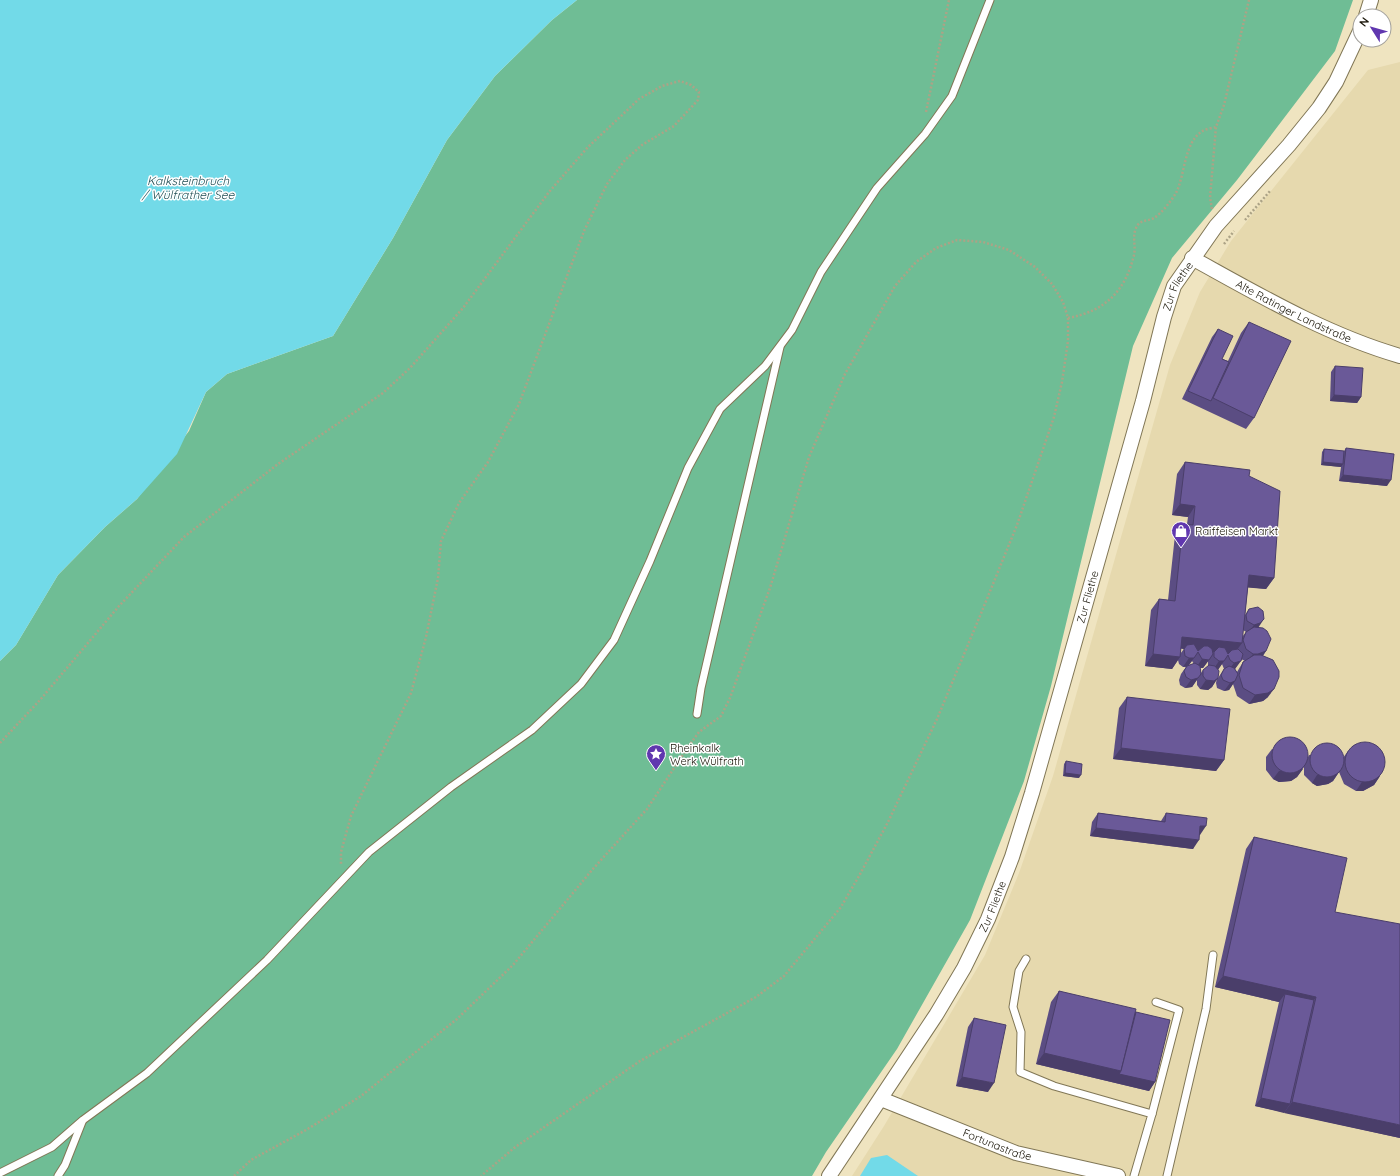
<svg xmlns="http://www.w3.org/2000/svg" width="1400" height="1176" viewBox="0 0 1400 1176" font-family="Quicksand,sans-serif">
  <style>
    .built { fill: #e6d9ae }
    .forest { fill: #6fbd95 }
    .water { fill: #72dae8 }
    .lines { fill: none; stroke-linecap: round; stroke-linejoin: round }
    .service-casing { stroke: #817756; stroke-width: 9 }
    .minor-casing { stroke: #817756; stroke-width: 16 }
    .path { stroke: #aca386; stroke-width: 2.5; stroke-dasharray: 2 2; stroke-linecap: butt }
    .service { stroke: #fff; stroke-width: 7 }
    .minor { stroke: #fff; stroke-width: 14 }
    .wall { fill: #5b4d83; fill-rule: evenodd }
    .shaded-wall { fill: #4a3e6a }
    .building { fill: #6a5998; stroke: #4a3e6a }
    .labels { text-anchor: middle; stroke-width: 3; stroke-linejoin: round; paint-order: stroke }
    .street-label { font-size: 11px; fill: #181407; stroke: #fff }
    .poi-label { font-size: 11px; fill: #181407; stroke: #fff; text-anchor: start }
    .water-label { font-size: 12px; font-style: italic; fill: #214f55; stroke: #fff }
  </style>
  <rect width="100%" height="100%" fill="#efe4c0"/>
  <!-- built -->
  <path class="built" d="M1400 62V1176H852L884 1126 985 955 1019 873 1053 776 1170 365 1200 292 1231 241 1368 70Z"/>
  <!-- forest -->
  <path class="forest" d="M577 0H1353L1335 51 1237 180 1172 258 1133 346 1051 686 1024 781 970 920 897 1049 826 1152 812 1176H0V661L16 645 58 575 105 527 137 499 189 431 206 392 227 374 333 336 393 238 447 140 495 76 552 20Z"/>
  <!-- water -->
  <g class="water">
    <path d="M0 0H577L552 20 495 76 447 140 393 238 333 336 227 374 206 392 177 454 137 499 105 527 58 575 16 645 0 661Z"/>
    <path d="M887 1155 918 1176H860L871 1158Z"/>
  </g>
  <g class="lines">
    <defs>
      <g id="service">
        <path d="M697 714 701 688 780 347"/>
        <path d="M1026 959 1019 971 1013 1007 1021 1032 1020 1072 1054 1086 1152 1114 1134 1176"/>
        <path d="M1152 1114 1179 1010 1156 1002"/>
        <path d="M0 1173 52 1147 83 1120 147 1073 267 960 369 852 451 787 532 730 581 684 614 640 650 561 688 468 720 409 765 366 792 330 821 272 877 188 925 134 952 96 990 0"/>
        <path d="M58 1176 65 1165 82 1122"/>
        <path d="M1167 1176 1206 1009 1213 955"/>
      </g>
      <g id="minor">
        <path d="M1366 16 1371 0"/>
        <path id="s1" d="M1192 258C1259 295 1327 335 1400 356"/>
        <path id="s2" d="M881 1099 1016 1153 1118 1176"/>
        <path id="s3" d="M829 1176 936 1015 964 968 988 919 1012 857 1032 793 1143 401 1164 317 1174 286 1216 226 1289 145 1319 108 1336 82 1360 31"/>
      </g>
    </defs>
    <!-- service casing -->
    <use href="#service" class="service-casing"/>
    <!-- minor casing -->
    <use href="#minor" class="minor-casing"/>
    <!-- path -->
    <g class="path">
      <path d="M926 112 949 0"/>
      <path d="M1212 209 1210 198 1216 127 1224 105 1249 0"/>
      <path d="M1245 220 1270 191"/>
      <path d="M1224 244 1234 231"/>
      <path d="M1068 318C1105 311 1125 292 1134 255 1136 246 1132 237 1136 228 1140 219 1147 222 1154 218 1162 213 1171 201 1176 193 1185 175 1184 144 1201 132 1205 129 1212 128 1216 127"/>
      <path d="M0 743 40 700 119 606 184 537 278 464 383 393 410 368 463 308 549 192 588 147 619 118 639 99 662 86 680 81 691 85 699 92 698 100 674 126 642 145 625 160 607 184 584 231 519 404 488 462 459 503 441 541 438 578 426 637 411 693 351 816 341 852V865"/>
      <path d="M234 1176 251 1160 306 1130 361 1096 457 1019 513 965 592 870 647 809 688 747 699 732 721 716 730 698 770 588 809 457 845 374 895 286 916 262 936 248 957 240 983 242 1009 250 1035 267 1052 284 1063 302 1068 318V341L1062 382 1054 417 1017 525 982 611 937 719 888 822 859 876 841 907 784 976 756 997 640 1061 514 1148 481 1176"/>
    </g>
    <!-- service -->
    <use href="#service" class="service"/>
    <!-- minor -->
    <use href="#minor" class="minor"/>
  </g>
  <!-- wall -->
  <g class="wall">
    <path d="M1249 322 1254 418 1246 429 1182 399 1212 337 1218 329 1222 359 1228 361 1241 333Z"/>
    <path d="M1335 366 1361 397 1357 403 1330 401 1331 372Z"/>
    <path d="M1346 448 1387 486 1339 481 1341 467 1321 465 1322 452 1324 449 1344 451Z"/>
    <path d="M1185 462 1249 476 1274 578 1266 589 1248 587 1245 615 1249 609 1258 627 1266 651 1263 656 1268 697 1263 701 1249 704 1237 696 1233 684 1229 690 1224 691 1217 688 1216 683 1217 678 1212 687 1208 690 1200 689 1197 685V680L1192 687 1185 688 1180 685 1179 680 1181 674 1186 667H1183L1179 664 1178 660 1172 669 1145 666 1151 610 1159 599 1168 600 1175 535 1183 524H1187L1188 517 1172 515 1177 474ZM1243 630 1246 632 1242 637ZM1181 648 1184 649 1180 654ZM1241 659 1245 661 1243 662 1237 672 1235 669ZM1192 661 1194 664 1189 665ZM1208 661V666L1203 670 1201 673 1200 668H1203ZM1222 664 1224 669 1218 678V669Z"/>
    <path d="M1127 697 1224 760 1216 771 1113 759 1119 708Z"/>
    <path d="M1272 749 1308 757 1309 755 1343 758 1348 751 1380 776 1374 785 1363 791H1356L1344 784 1339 772 1333 781 1328 784 1317 786 1312 783 1304 775V767L1297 777 1291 781 1279 782 1273 779 1266 770V757Z"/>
    <path d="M1066 761 1079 778 1063 776 1064 764Z"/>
    <path d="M1098 813 1161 821 1166 813 1200 835H1199L1193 849 1090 836 1092 822Z"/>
    <path d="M1254 837 1335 912 1400 1138 1255 1106 1279 1002 1215 987 1246 849Z"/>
    <path d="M1059 991 1136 1012 1155 1082 1149 1091 1036 1064 1051 1002Z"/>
    <path d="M974 1018 988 1092 956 1086 968 1027Z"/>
  </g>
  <!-- shaded-wall -->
  <g class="shaded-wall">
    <path d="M1334 395 1361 397 1357 403 1330 401Z"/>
    <path d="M1323 462 1343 464 1341 467 1321 465Z"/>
    <path d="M1343 475 1391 480 1387 486 1339 481Z"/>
    <path d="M1180 504 1195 506 1188 517 1172 515Z"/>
    <path d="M1249 575 1274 578 1266 589 1241 587Z"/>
    <path d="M1264 619 1258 628 1248 633 1254 625Z"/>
    <path d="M1182 637 1242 643 1234 654 1174 648Z"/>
    <path d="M1266 651 1260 659 1247 662 1253 654Z"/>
    <path d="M1153 654 1180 657 1172 669 1145 666Z"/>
    <path d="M1189 658H1194L1188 666 1183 667Z"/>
    <path d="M1202 659 1209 660 1203 668H1196Z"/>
    <path d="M1219 661H1224L1218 670H1213Z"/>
    <path d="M1241 661 1235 669 1228 671 1234 663Z"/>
    <path d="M1198 678 1192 687 1185 688 1191 680Z"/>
    <path d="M1218 678 1212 687 1208 690 1200 689 1206 680Z"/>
    <path d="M1235 681 1229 690 1224 691 1230 683Z"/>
    <path d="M1274 689 1268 697 1263 701 1249 704 1255 695Z"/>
    <path d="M1121 748 1224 760 1216 771 1113 759Z"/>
    <path d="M1303 769 1297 777 1291 781 1279 782 1273 779 1279 771Z"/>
    <path d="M1339 772 1333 781 1328 784 1317 786 1312 783 1317 775Z"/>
    <path d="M1065 773 1081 775 1079 778 1063 776Z"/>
    <path d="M1380 776 1374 785 1363 791H1356L1362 782Z"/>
    <path d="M1200 826H1206L1200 835 1194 834Z"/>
    <path d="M1096 828 1199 840 1193 849 1090 836Z"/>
    <path d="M1223 976 1316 997 1308 1009 1285 994 1279 1002 1215 987Z"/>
    <path d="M1044 1053 1121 1071 1155 1082 1149 1091 1036 1064Z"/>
    <path d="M962 1077 994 1083 988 1092 956 1086Z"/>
    <path d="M1261 1098 1290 1104 1284 1113 1255 1106Z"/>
    <path d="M1292 1102 1400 1125V1138L1284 1113Z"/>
  </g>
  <!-- building -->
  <g class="building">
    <path d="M1249 322 1291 341 1254 418 1213 398Z"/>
    <path d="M1218 329 1233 336 1222 359 1229 362 1211 401 1188 391Z"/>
    <path d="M1335 366 1363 368 1361 397 1334 395Z"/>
    <path d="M1346 448 1394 454 1391 480 1343 475Z"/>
    <path d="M1324 449 1344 451 1343 464 1323 462Z"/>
    <path d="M1185 462 1250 470 1249 476 1280 491 1274 578 1249 575 1242 643 1182 637 1180 657 1153 654 1159 599 1175 601 1183 524 1193 525 1195 506 1180 504Z"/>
    <path d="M1258 607 1263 611 1264 619 1260 623 1254 625 1247 621 1246 615 1249 609Z"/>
    <path d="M1254 627 1263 628 1267 631 1271 639 1266 651 1258 654H1253L1246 649 1243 640 1246 632Z"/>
    <path d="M1194 644 1198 651 1204 646H1208L1212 649 1213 654 1209 660 1202 659 1198 652 1194 658H1189L1185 656 1184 649 1187 645Z"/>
    <path d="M1219 647 1225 648 1228 654 1232 650 1238 649 1243 654 1241 661 1234 663 1230 660 1228 655 1224 661H1219L1214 657V652Z"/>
    <path d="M1254 655H1261L1273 660 1279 671V677L1274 689 1268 693 1255 695 1243 688 1239 675 1243 662Z"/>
    <path d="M1195 663 1200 666 1201 674 1198 678 1191 680 1186 677 1184 671 1187 666Z"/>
    <path d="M1209 665 1215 666 1219 671 1218 678 1214 681 1206 680 1203 676V670Z"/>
    <path d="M1229 666 1234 668 1238 674 1235 681 1230 683 1223 680 1221 675 1224 669Z"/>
    <path d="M1127 697 1230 709 1224 760 1121 748Z"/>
    <circle cx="1290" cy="755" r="18"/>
    <circle cx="1365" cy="762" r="20"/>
    <circle cx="1327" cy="760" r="17"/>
    <path d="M1066 761 1082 764 1081 775 1065 773Z"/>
    <path d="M1098 813 1165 822 1166 813 1207 818 1206 826H1200L1199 840 1096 828Z"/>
    <path d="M1254 837 1347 858 1335 912 1400 924V1125L1292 1102 1316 997 1223 976Z"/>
    <path d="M1059 991 1136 1009 1121 1071 1044 1053Z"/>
    <path d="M1285 994 1314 1000 1290 1104 1261 1098Z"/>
    <path d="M1136 1012 1170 1020 1155 1082 1119 1074 1121 1071Z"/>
    <path d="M974 1018 1006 1025 994 1083 962 1077Z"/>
  </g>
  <!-- icons -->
  <defs>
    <symbol id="shop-pin" viewBox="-11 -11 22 30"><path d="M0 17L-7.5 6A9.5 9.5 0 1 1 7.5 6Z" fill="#6037af" stroke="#fff"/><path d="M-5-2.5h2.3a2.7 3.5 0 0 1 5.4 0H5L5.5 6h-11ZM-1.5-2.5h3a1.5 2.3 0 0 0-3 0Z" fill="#fff"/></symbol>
    <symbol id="sight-pin" viewBox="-11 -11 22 30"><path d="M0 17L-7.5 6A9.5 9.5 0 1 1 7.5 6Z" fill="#6037af" stroke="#fff"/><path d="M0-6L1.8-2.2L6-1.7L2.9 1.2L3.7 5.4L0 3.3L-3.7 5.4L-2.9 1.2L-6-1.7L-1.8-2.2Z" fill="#fff"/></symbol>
  </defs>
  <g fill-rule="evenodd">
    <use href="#shop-pin" x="1170" y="520" width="22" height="30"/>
    <use href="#sight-pin" x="645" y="743" width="22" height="30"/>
  </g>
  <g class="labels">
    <!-- street labels -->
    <g class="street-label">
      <text dy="4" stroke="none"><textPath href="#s3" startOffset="964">Zur Fliethe</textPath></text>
      <text dy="4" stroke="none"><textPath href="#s1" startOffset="115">Alte Ratinger Landstraße</textPath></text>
      <text dy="4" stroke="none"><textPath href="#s3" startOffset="640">Zur Fliethe</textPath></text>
      <text dy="4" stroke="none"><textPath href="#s3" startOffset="316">Zur Fliethe</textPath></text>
      <text dy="4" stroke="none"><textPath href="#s2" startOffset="125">Fortunastraße</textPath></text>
    </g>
    <!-- poi labels -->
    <g class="poi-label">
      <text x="1195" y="535">Raiffeisen Markt</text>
      <text x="670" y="752">Rheinkalk<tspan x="670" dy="13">Werk Wülfrath</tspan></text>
    </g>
    <!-- water labels -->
    <g class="water-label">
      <text x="188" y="185">Kalksteinbruch<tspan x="188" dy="14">/ Wülfrather See</tspan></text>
    </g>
  </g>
  <!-- north arrow -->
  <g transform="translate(1372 28) rotate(307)"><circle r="19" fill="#ffffff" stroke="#a3a19c"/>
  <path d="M0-3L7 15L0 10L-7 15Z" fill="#6037af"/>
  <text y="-6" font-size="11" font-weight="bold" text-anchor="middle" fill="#181407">N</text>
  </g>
</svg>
